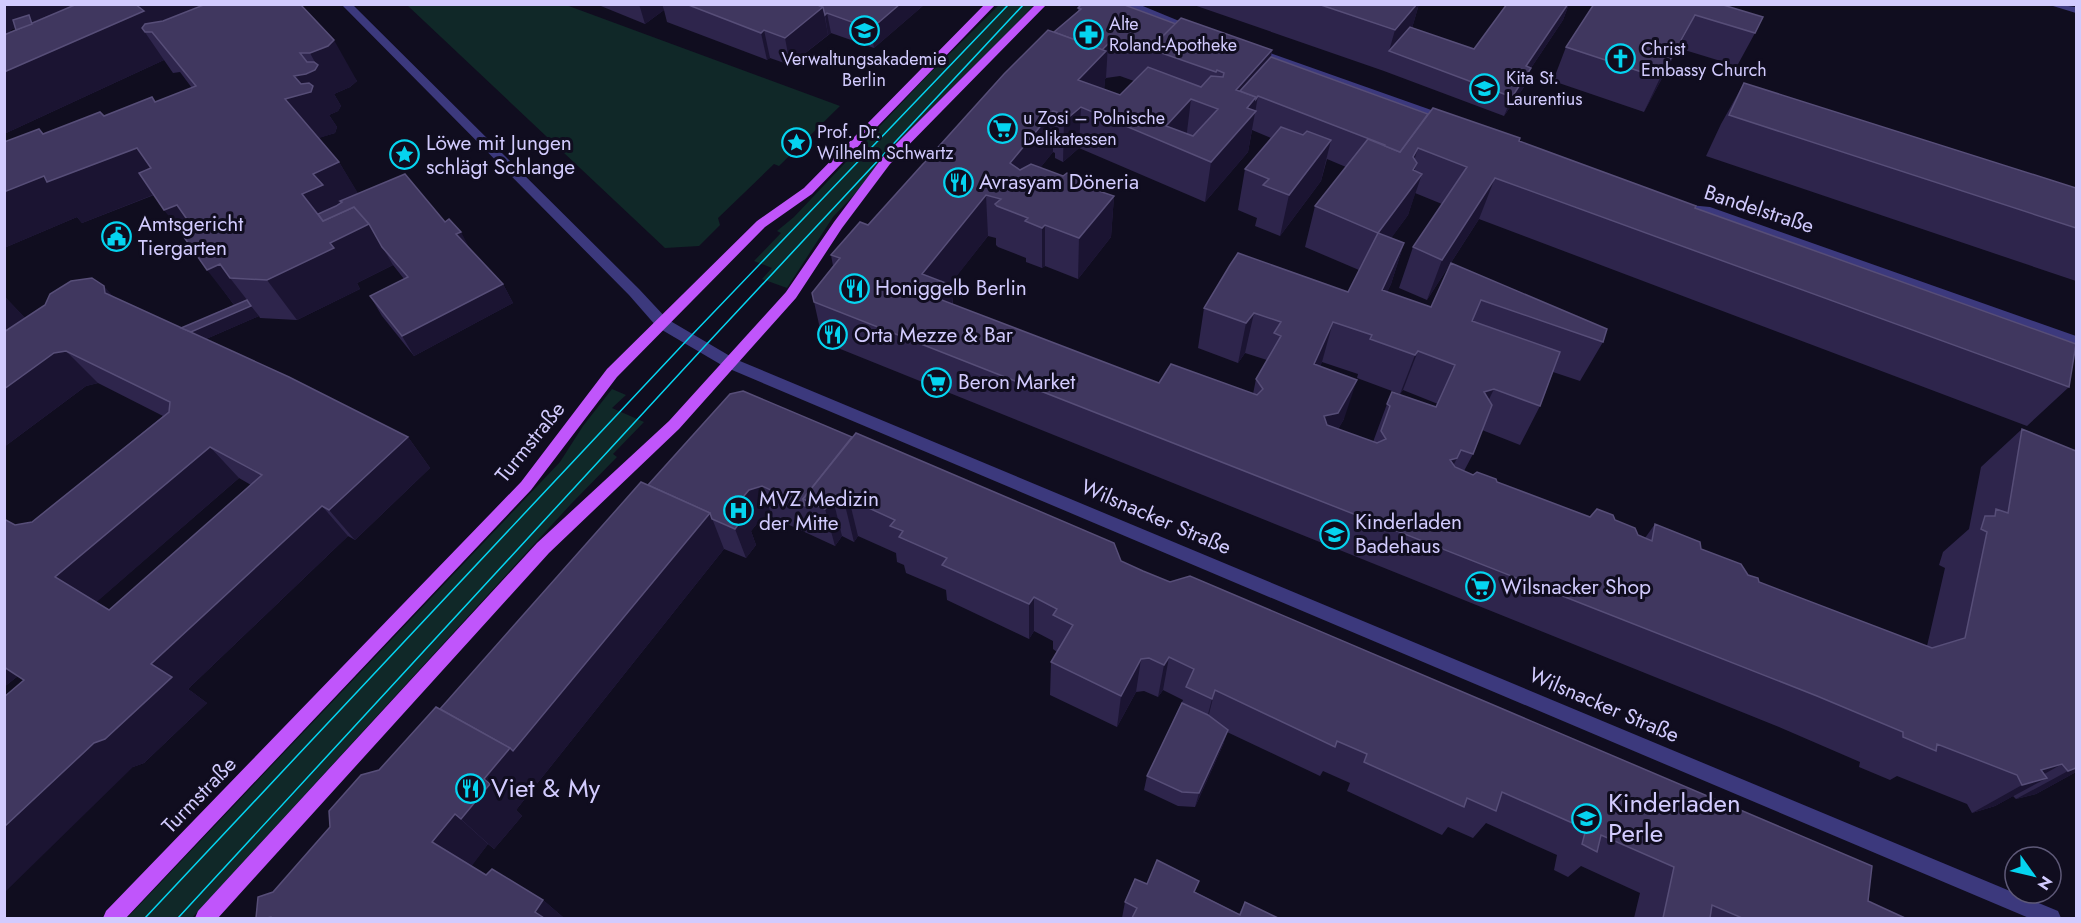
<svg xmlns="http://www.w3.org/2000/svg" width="2081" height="923" viewBox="0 0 2081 923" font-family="Jost,sans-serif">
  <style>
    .green { fill: #102828 }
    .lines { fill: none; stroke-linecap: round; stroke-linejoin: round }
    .minor { fill: #3c397d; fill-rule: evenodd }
    .major { fill: #c055fb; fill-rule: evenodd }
    .tram { stroke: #05d4f0; stroke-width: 1.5 }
    .wall { fill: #2e254c; fill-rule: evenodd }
    .shaded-wall { fill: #1b1432 }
    .building { fill: #40375f; stroke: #574e78; stroke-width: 1.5; fill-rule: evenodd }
    .labels { text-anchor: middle; stroke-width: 6; stroke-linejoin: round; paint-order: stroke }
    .far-poi-label { font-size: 18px; fill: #d2cbfe; stroke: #100d1f; text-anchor: start }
    .poi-label { font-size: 21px; fill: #d2cbfe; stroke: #100d1f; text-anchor: start }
    .street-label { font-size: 21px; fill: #d2cbfe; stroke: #100d1f }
    .near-poi-label { font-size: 26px; fill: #d2cbfe; stroke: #100d1f; text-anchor: start }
  </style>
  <rect width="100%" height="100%" fill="#100d1f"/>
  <!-- green -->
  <g class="green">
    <path d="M407 5H566L840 106 779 166 774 164 718 218 720 225 699 246 665 248Z"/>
    <path d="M999 5H1034L833 217 787 288 762 279 772 268 754 261 781 233 777 231 794 217 928 75Z"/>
    <path d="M612 389 626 395 612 408 644 422 613 454 617 457 571 504 192 918H127L560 462 583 426Z"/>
  </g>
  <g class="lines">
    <!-- minor -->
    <g class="minor">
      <path d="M341 4H352L639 289 667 319 735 359 2058 911 2061 918H2029L725 367 657 327 629 295Z"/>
      <path d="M1122 4H1138L1201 30 1200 32H1192Z"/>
      <path d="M2052 4 2076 7V13L2053 6Z"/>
      <path d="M1253 47 1451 117 1453 120 1451 123H1443L1249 52 1248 50Z"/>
      <path d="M1679 204 1710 207 2076 336V346L1705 214 1675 211 1673 208 1675 205Z"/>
    </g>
    <!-- major -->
    <g class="major">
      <path d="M985 4H996L812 194 765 227 617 377 531 490 126 918H103L106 911 521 482 607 369 757 221 804 188Z"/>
      <path d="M1036 4H1047L890 164 842 228 796 298 679 429 549 553 218 918H195L198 911 537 543 669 421 786 292 834 222 882 158Z"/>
    </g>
    <!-- tram -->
    <g class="tram">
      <path d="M145 918 689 338 1009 4"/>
      <path d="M178 918 704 347 1024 4"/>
    </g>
  </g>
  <!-- wall -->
  <g class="wall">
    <path d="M4 4H300L357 81 350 87 334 94 341 106 338 111 329 115 337 127 335 133 318 138 339 162 358 194 445 222 503 284 513 303 414 356 382 316 370 296 404 279 393 265 357 283 360 289 297 320 260 318 259 316 206 339 408 437 430 468 355 540 348 536 188 689 207 703 144 763 133 767 24 680 18 676 4 687V519L15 525 32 522 163 416 98 383 86 386 4 447V296L25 318 113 297 181 328 234 305 154 195 82 223 77 217 4 248V142L39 129 43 134 155 102 192 88 180 72 173 73 164 60 4 134ZM64 10 35 22 34 21 49 16ZM15 28 16 30 11 32 10 30ZM239 478 251 485 109 610 96 602Z"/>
    <path d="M596 4H925L874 48 831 33 790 65 770 58 767 60 667 22 664 10 645 24Z"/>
    <path d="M1191 4H1419L1412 28 1474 49 1507 4H1569L1563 20 1531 68 1524 87 1504 116 1384 71Z"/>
    <path d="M1720 4 1755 33 1737 66 1678 48 1644 112 1553 81 1566 47Z"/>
    <path d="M1078 8 1176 24 1272 50 1271 57 1428 114 1520 138 1519 141 1695 208 2069 387 2027 426 1479 219 1427 300 1399 288 1413 247 1442 204 1415 193 1408 215 1391 238 1404 243 1391 284 1387 292 1431 307 1451 263 1603 342 1580 381 1553 372 1540 406 1520 445 1482 430 1473 454 1464 471 1473 475 1497 482 1590 517 1615 520 1638 535 1645 538 1655 524 1748 575 1759 582 1927 646 1945 568 1939 565 1943 552 1969 529 1981 467 2022 429 2076 772 2036 794 2016 799 2013 796 1995 806 1972 813 1967 804 1897 776 1890 780 1859 767 1860 762 1779 727 823 342 812 293 833 266 831 255 868 225 1054 32 1078 11ZM1120 76 1134 81 1120 95 1104 90 1105 79 1106 78ZM1252 130 1271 138 1245 169 1238 210 1257 218 1255 226 1280 236 1321 181 1327 159 1346 167 1315 206 1305 247 1359 270 1348 292 1204 308 1198 348 1238 363 1245 353 1267 360 1256 379 1253 394 1159 383 953 305 951 285 950 284 988 236 996 238V245L998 247 1026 258V262L1042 268 1045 266 1078 279 1111 237 1114 196 1084 186V180L1063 176 1040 168 1053 152 1055 153V158L1063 162 1079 148 1205 202 1248 152ZM1322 362 1358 374 1357 378 1400 394 1403 390 1438 404 1436 407 1387 404 1373 442 1338 429 1344 419 1320 366Z"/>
    <path d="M1744 83 2076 188V281L1706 156 1721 124Z"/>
    <path d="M730 394 1121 561 1868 901 1905 918H1634L1640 893 1581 866 1568 877 1554 870 1557 855 1486 823 1473 838 1448 827 1442 835 1347 791 1350 783 1323 771 1320 776 1227 732 1223 745 1195 807 1178 806 1144 790 1147 776 1183 700 1163 690 1158 697 1144 691 1136 692 1117 727 1050 695 1051 662 1057 652 1053 649V641L1034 631 1029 639 947 600 946 590 906 573 904 565 897 562 896 553 858 536 854 542 842 536 835 546 772 517 760 520 751 531 756 545 746 558 724 549 516 810 522 816 494 849 488 844 471 866 486 875 543 900 564 918H256L273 892 440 709 648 485Z"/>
    <path d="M1147 884 1195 892 1239 914 1245 902 1278 918H1122L1125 902Z"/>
  </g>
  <!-- shaded-wall -->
  <g class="shaded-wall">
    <path d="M11 4H80L34 21 37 25 42 40 31 22 10 30 18 53 4 58V7Z"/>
    <path d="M126 4H207L152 32 142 28 164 60 4 134V72Z"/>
    <path d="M639 4H662L664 10 645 24Z"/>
    <path d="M900 4H925L874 48 871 29Z"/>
    <path d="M1417 4H1419L1408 42 1389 51 1395 30Z"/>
    <path d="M1568 4H1569L1563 20 1519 86 1526 66Z"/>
    <path d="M823 7 828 35 790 65 785 38Z"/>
    <path d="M827 13 831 33 828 35 825 15Z"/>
    <path d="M1695 15 1678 48 1644 112 1660 78Z"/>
    <path d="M764 30 770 58 767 60 761 33Z"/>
    <path d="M334 40 357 81 350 87 334 94 341 106 338 111 329 115 337 127 335 133 310 141 285 99 294 76 317 66 310 53Z"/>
    <path d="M1108 44 1106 78 1105 79 1104 92 1081 107 1079 148 1063 162 1064 121 1078 80 1096 55Z"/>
    <path d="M1272 50 1265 91 1258 96 1248 152 1205 202 1211 162 1236 90Z"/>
    <path d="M1531 68 1524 87 1504 116 1512 97Z"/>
    <path d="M1191 99 1186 140 1166 126Z"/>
    <path d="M1053 111V152L1011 204 1010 163Z"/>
    <path d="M39 129 75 172 137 148 168 189 82 223 77 217 4 248V192L43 134Z"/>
    <path d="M1331 140 1321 181 1280 236 1289 195Z"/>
    <path d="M1418 148 1405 189 1388 193Z"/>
    <path d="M339 162 364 203 340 201 346 211 315 216 302 194 313 174Z"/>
    <path d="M1417 163 1407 193 1422 174 1408 215 1366 273 1378 233Z"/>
    <path d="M1495 178 1479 219 1427 300 1442 260Z"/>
    <path d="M986 195 988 236 927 314 922 274Z"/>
    <path d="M1114 196 1111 237 1078 279 1079 238Z"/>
    <path d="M177 205 208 245 196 251 164 210Z"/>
    <path d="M369 224 393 265 357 283 360 289 297 320 267 280 330 243Z"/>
    <path d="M1045 225V266L1042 268V228Z"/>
    <path d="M461 232 471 251 456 234Z"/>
    <path d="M1404 243 1391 284 1368 330 1382 290Z"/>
    <path d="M220 264 230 278 251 305 239 311 207 270Z"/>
    <path d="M503 284 513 303 414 356 402 336Z"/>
    <path d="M951 285 954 325 939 299Z"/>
    <path d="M104 286 133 319 105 293Z"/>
    <path d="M4 296 34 327 4 343Z"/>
    <path d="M251 306 259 316 183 349 175 339Z"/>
    <path d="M1254 313 1245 353 1238 363 1246 323Z"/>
    <path d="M1333 322 1322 362 1303 403 1314 364Z"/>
    <path d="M66 351 98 383 86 386 4 447V352L54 353Z"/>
    <path d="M1418 351 1403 390 1400 394 1415 355Z"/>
    <path d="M1357 380 1344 419 1325 451 1324 416Z"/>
    <path d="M1494 389 1475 428 1484 392Z"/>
    <path d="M408 437 430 468 355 540 329 510Z"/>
    <path d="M210 447 239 478 92 606 55 577Z"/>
    <path d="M1457 458 1439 495 1450 460Z"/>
    <path d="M762 486 772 517 760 520 751 531 756 545 746 558 735 529 733 509 749 490Z"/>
    <path d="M833 499 842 536 835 546 825 509Z"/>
    <path d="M849 499 858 536 854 542 845 505Z"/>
    <path d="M322 506 348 536 188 689 207 703 144 763 133 767 4 893V827L151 664Z"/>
    <path d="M710 513 724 549 516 810 522 816 494 849 461 819 484 779Z"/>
    <path d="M1034 597V631L1029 639V604Z"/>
    <path d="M1169 657 1163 690 1158 697 1164 665Z"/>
    <path d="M1141 659 1136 692 1117 727 1121 696Z"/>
    <path d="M4 667 18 676 4 687Z"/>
    <path d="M1215 690 1207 722 1204 730 1212 699Z"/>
    <path d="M1228 730 1223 745 1195 807 1199 793Z"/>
    <path d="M2062 764 2030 782 2047 778 1995 806 1972 813 2022 785 2041 770Z"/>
    <path d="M2076 768V772L2036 794 2016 799 2068 771Z"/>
    <path d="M455 814 488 844 468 871 432 842Z"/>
    <path d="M543 900 564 918H542L535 912Z"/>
  </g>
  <!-- building -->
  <g class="building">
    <path d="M77 4H135L144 11 4 72V35Z"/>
    <path d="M206 4H300L334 40 328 46 310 53H300L307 62H314L318 65 315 70 306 74 294 76 301 84 309 83 313 86 311 92 285 99 339 162 313 174 323 185 302 194 323 221 354 207 369 224 330 243 334 248 267 280 230 278 220 264 207 270 179 230 191 225 177 205 164 210 139 173 151 168 137 148 47 182 44 176 4 192V142L39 129 43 134 100 112 104 116 152 97 155 102 196 86 152 32H145L142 28 145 24 163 21Z"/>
    <path d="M686 4H815L823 7 785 38 764 30 761 33Z"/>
    <path d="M815 4H900L871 29 827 13 825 15 823 7Z"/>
    <path d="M1082 4H1122L1176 24 1150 49V53L1123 43 1108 44 1102 50 1054 32 1081 9 1078 8Z"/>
    <path d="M1318 4H1417L1395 30Z"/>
    <path d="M1507 4H1568L1526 66 1531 68 1512 97 1389 51 1410 27 1474 49Z"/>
    <path d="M1594 4H1720L1763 17 1755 33 1695 15 1660 78 1566 47Z"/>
    <path d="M29 15 32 24 16 30 13 20Z"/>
    <path d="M1181 18 1272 50 1236 90 1256 97 1247 108 1256 111 1211 162 1081 107 1064 121 1056 117 1057 112 1053 111 1010 163 1020 170 1031 164 1063 176 1067 173 1084 180 1081 185 1114 196 1079 238 1045 225 1042 228 1025 221 1028 218 997 206 995 204 1001 199 986 195 922 274 951 285 939 299 1159 383 1171 364 1257 395 1263 389 1256 379 1281 336 1274 333 1281 322 1254 313 1246 323 1204 308 1230 265 1238 253 1348 292 1378 233 1315 206 1368 139 1400 152 1433 108 1520 138 1519 141 1696 206 1695 208 2076 344 2069 387 1495 178 1442 260 1413 247 1467 167 1418 148 1413 157 1417 163 1413 170 1422 174 1378 233 1404 243 1382 290 1431 307 1451 263 1607 329 1603 342 1481 300 1472 321 1560 352 1540 406 1494 389 1484 392 1492 405 1473 454 1461 450 1457 458 1450 460 1455 467 1473 475 1477 472 1496 479 1497 482 1590 517 1597 509 1613 515 1615 520 1635 528 1638 535 1652 541 1655 524 1700 542 1701 549 1741 564 1748 575 1758 578 1759 582 1932 648 1965 638 1987 532 1981 529 1985 516H1995L1996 509 2008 513 2022 429 2076 451V768L2068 771 2062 764 2041 770 2047 778 2022 785 2017 775 1937 744 1936 751 1903 737V732L1817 696 814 302 812 293 840 258 831 255 860 222 868 225 1004 74 1048 30 1106 51 1078 80 1120 95 1148 67 1201 87 1211 76 1223 77 1224 73 1217 70 1216 72 1150 49ZM1191 99 1218 109 1193 136 1166 126ZM1333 322 1372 335 1370 339 1415 355 1418 351 1455 365 1436 407 1392 392 1387 404 1390 406 1381 431 1386 439 1377 443 1327 425 1324 416 1338 413 1357 380 1314 364Z"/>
    <path d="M1271 57 1428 114 1400 152 1385 146V145L1258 96 1256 99V97L1240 91Z"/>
    <path d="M1744 83 2076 188V228L1729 115Z"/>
    <path d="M1281 127 1303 135 1307 131 1331 140 1289 195 1263 185 1269 179 1245 169Z"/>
    <path d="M405 174 445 222 449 219 461 232 456 234 503 284 402 336 370 296 408 277 382 247 369 224 354 207 323 221 318 214 336 206 342 202 340 201Z"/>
    <path d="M92 278 104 286 105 293 289 377 408 437 329 510 322 506 151 664 172 677 105 739 94 743 4 827V697L24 680 4 667V519L15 525 32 522 169 412 170 402 66 351 54 353 4 389V332L45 305 50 294 71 281ZM210 447 262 475 109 610 55 577Z"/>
    <path d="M247 300 251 306 191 332 181 328Z"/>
    <path d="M743 391 852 437 803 499 805 506 762 486 749 490 733 509 745 515 735 529 712 519 710 513 648 485 730 394Z"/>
    <path d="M856 433 1114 543 1121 561 1143 571 1170 582 1190 576 1872 866 1868 901 1905 918H1742L1712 905 1710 918H1663L1674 867 1601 835 1597 852 1582 844 1586 829 1502 792 1496 811 1467 798 1464 807 1364 762 1367 754 1337 741 1335 747 1215 690 1212 699 1186 687 1194 669 1169 657 1164 665 1149 658 1141 659 1121 696 1051 662 1073 625 1053 615 1057 609 1034 597 1029 604 942 565 947 558 899 537 903 531 890 526 895 520 849 499 845 505 833 499 825 509 803 499Z"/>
    <path d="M641 482 710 513 513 751 510 748 440 709Z"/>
    <path d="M1182 703 1208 715 1228 730 1199 793 1182 792 1147 776Z"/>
    <path d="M436 707 510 748 484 779 490 784 461 819 455 814 432 842 486 875 492 869 543 900 535 912 544 918H272L271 917 267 918H256L258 897 273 892 330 827 329 811 361 775 379 770Z"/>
    <path d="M1157 860 1199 881 1194 892 1240 915 1245 902 1278 918H1132L1137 908 1125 902 1135 879 1147 884Z"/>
  </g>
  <!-- icons -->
  <defs>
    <symbol id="university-ring" viewBox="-11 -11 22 22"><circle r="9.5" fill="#100d1f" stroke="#05d4f0" stroke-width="1.5"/><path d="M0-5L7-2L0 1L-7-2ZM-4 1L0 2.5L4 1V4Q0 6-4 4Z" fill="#05d4f0"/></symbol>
    <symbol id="pharmacy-ring" viewBox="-11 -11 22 22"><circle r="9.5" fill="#100d1f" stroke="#05d4f0" stroke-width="1.5"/><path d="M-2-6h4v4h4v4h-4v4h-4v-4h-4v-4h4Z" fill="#05d4f0"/></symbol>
    <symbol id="church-ring" viewBox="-11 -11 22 22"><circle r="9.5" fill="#100d1f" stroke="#05d4f0" stroke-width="1.5"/><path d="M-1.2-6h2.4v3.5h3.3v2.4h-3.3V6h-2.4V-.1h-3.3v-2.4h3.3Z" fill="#05d4f0"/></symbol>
    <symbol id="school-ring" viewBox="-11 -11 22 22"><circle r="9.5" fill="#100d1f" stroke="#05d4f0" stroke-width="1.5"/><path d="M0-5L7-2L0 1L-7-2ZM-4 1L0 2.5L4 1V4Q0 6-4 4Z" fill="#05d4f0"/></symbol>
    <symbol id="supermarket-ring" viewBox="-11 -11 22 22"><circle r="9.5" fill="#100d1f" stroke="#05d4f0" stroke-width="1.5"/><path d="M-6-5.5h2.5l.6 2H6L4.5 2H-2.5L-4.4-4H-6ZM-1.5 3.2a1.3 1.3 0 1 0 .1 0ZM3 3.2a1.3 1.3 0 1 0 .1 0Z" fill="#05d4f0"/></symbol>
    <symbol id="sight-ring" viewBox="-11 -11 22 22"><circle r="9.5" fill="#100d1f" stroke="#05d4f0" stroke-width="1.5"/><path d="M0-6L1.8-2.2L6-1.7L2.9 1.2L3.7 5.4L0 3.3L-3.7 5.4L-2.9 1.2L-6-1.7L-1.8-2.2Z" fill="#05d4f0"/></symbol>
    <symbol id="restaurant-ring" viewBox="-11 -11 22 22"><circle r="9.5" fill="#100d1f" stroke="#05d4f0" stroke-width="1.5"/><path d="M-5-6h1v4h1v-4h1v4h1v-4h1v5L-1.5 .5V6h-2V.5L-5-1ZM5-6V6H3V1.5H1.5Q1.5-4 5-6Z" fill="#05d4f0"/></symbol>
    <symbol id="civic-ring" viewBox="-11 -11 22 22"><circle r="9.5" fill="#100d1f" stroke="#05d4f0" stroke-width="1.5"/><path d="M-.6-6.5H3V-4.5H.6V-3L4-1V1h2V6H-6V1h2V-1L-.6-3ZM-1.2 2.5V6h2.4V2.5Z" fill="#05d4f0"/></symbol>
    <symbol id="hospital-ring" viewBox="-11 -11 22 22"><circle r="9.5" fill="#100d1f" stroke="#05d4f0" stroke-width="1.5"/><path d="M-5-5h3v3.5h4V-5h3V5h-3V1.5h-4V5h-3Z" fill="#05d4f0"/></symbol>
  </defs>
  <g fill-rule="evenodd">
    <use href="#university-ring" x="848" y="14" width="33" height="33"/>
    <use href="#pharmacy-ring" x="1072" y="18" width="33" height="33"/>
    <use href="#church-ring" x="1604" y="42" width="33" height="33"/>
    <use href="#school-ring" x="1468" y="72" width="33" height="33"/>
    <use href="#supermarket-ring" x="986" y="112" width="33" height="33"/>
    <use href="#sight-ring" x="780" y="126" width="33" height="33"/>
    <use href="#sight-ring" x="388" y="138" width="33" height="33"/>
    <use href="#restaurant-ring" x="942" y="166" width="33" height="33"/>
    <use href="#civic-ring" x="100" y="220" width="33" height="33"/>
    <use href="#restaurant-ring" x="838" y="272" width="33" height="33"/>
    <use href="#restaurant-ring" x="816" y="318" width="33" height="33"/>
    <use href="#supermarket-ring" x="920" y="366" width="33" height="33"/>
    <use href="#hospital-ring" x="722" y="494" width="33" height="33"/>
    <use href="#school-ring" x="1318" y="518" width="33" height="33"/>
    <use href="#supermarket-ring" x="1464" y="570" width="33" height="33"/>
    <use href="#restaurant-ring" x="454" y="772" width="33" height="33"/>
    <use href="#school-ring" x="1570" y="802" width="33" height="33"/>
  </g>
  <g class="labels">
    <!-- far-poi labels -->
    <g class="far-poi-label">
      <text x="1109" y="30">Alte<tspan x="1109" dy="21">Roland-Apotheke</tspan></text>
      <text x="1641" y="55">Christ<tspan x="1641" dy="21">Embassy Church</tspan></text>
      <text x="864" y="65" text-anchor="middle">Verwaltungsakademie<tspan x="864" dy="21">Berlin</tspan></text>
      <text x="1506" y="84">Kita St.<tspan x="1506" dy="21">Laurentius</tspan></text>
      <text x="1023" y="124">u Zosi – Polnische<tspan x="1023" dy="21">Delikatessen</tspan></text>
      <text x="817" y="138">Prof. Dr.<tspan x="817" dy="21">Wilhelm Schwartz</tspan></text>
    </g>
    <!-- poi labels -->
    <g class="poi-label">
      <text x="426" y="150">Löwe mit Jungen<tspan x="426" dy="24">schlägt Schlange</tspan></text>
      <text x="979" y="189">Avrasyam Döneria</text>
      <text x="138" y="231">Amtsgericht<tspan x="138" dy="24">Tiergarten</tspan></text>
      <text x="875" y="295">Honiggelb Berlin</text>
      <text x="854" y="342">Orta Mezze &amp; Bar</text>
      <text x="958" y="389">Beron Market</text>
      <text x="759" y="506">MVZ Medizin<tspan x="759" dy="24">der Mitte</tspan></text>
      <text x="1355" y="529">Kinderladen<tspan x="1355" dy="24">Badehaus</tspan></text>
      <text x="1501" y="594">Wilsnacker Shop</text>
    </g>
    <!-- street labels -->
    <g class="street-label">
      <text transform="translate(1759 209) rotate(18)" y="7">Bandelstraße</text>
      <text transform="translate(530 442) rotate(-51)" y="7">Turmstraße</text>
      <text transform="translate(1156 517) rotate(23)" y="7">Wilsnacker Straße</text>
      <text transform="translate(1604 705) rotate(23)" y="7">Wilsnacker Straße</text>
      <text transform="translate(199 795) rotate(-46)" y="7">Turmstraße</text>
    </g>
    <!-- near-poi labels -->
    <g class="near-poi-label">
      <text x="491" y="797">Viet &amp; My</text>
      <text x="1608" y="812">Kinderladen<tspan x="1608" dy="30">Perle</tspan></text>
    </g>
  </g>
  <!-- border -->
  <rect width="2081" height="923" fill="none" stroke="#d2cbfe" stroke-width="12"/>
  <!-- north arrow -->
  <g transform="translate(2033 875) rotate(124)"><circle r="28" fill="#100d1f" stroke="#5e5978" stroke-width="1.5"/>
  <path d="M0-4.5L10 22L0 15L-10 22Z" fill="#05d4f0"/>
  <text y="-9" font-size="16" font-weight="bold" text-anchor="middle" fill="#d2cbfe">N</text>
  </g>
</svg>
